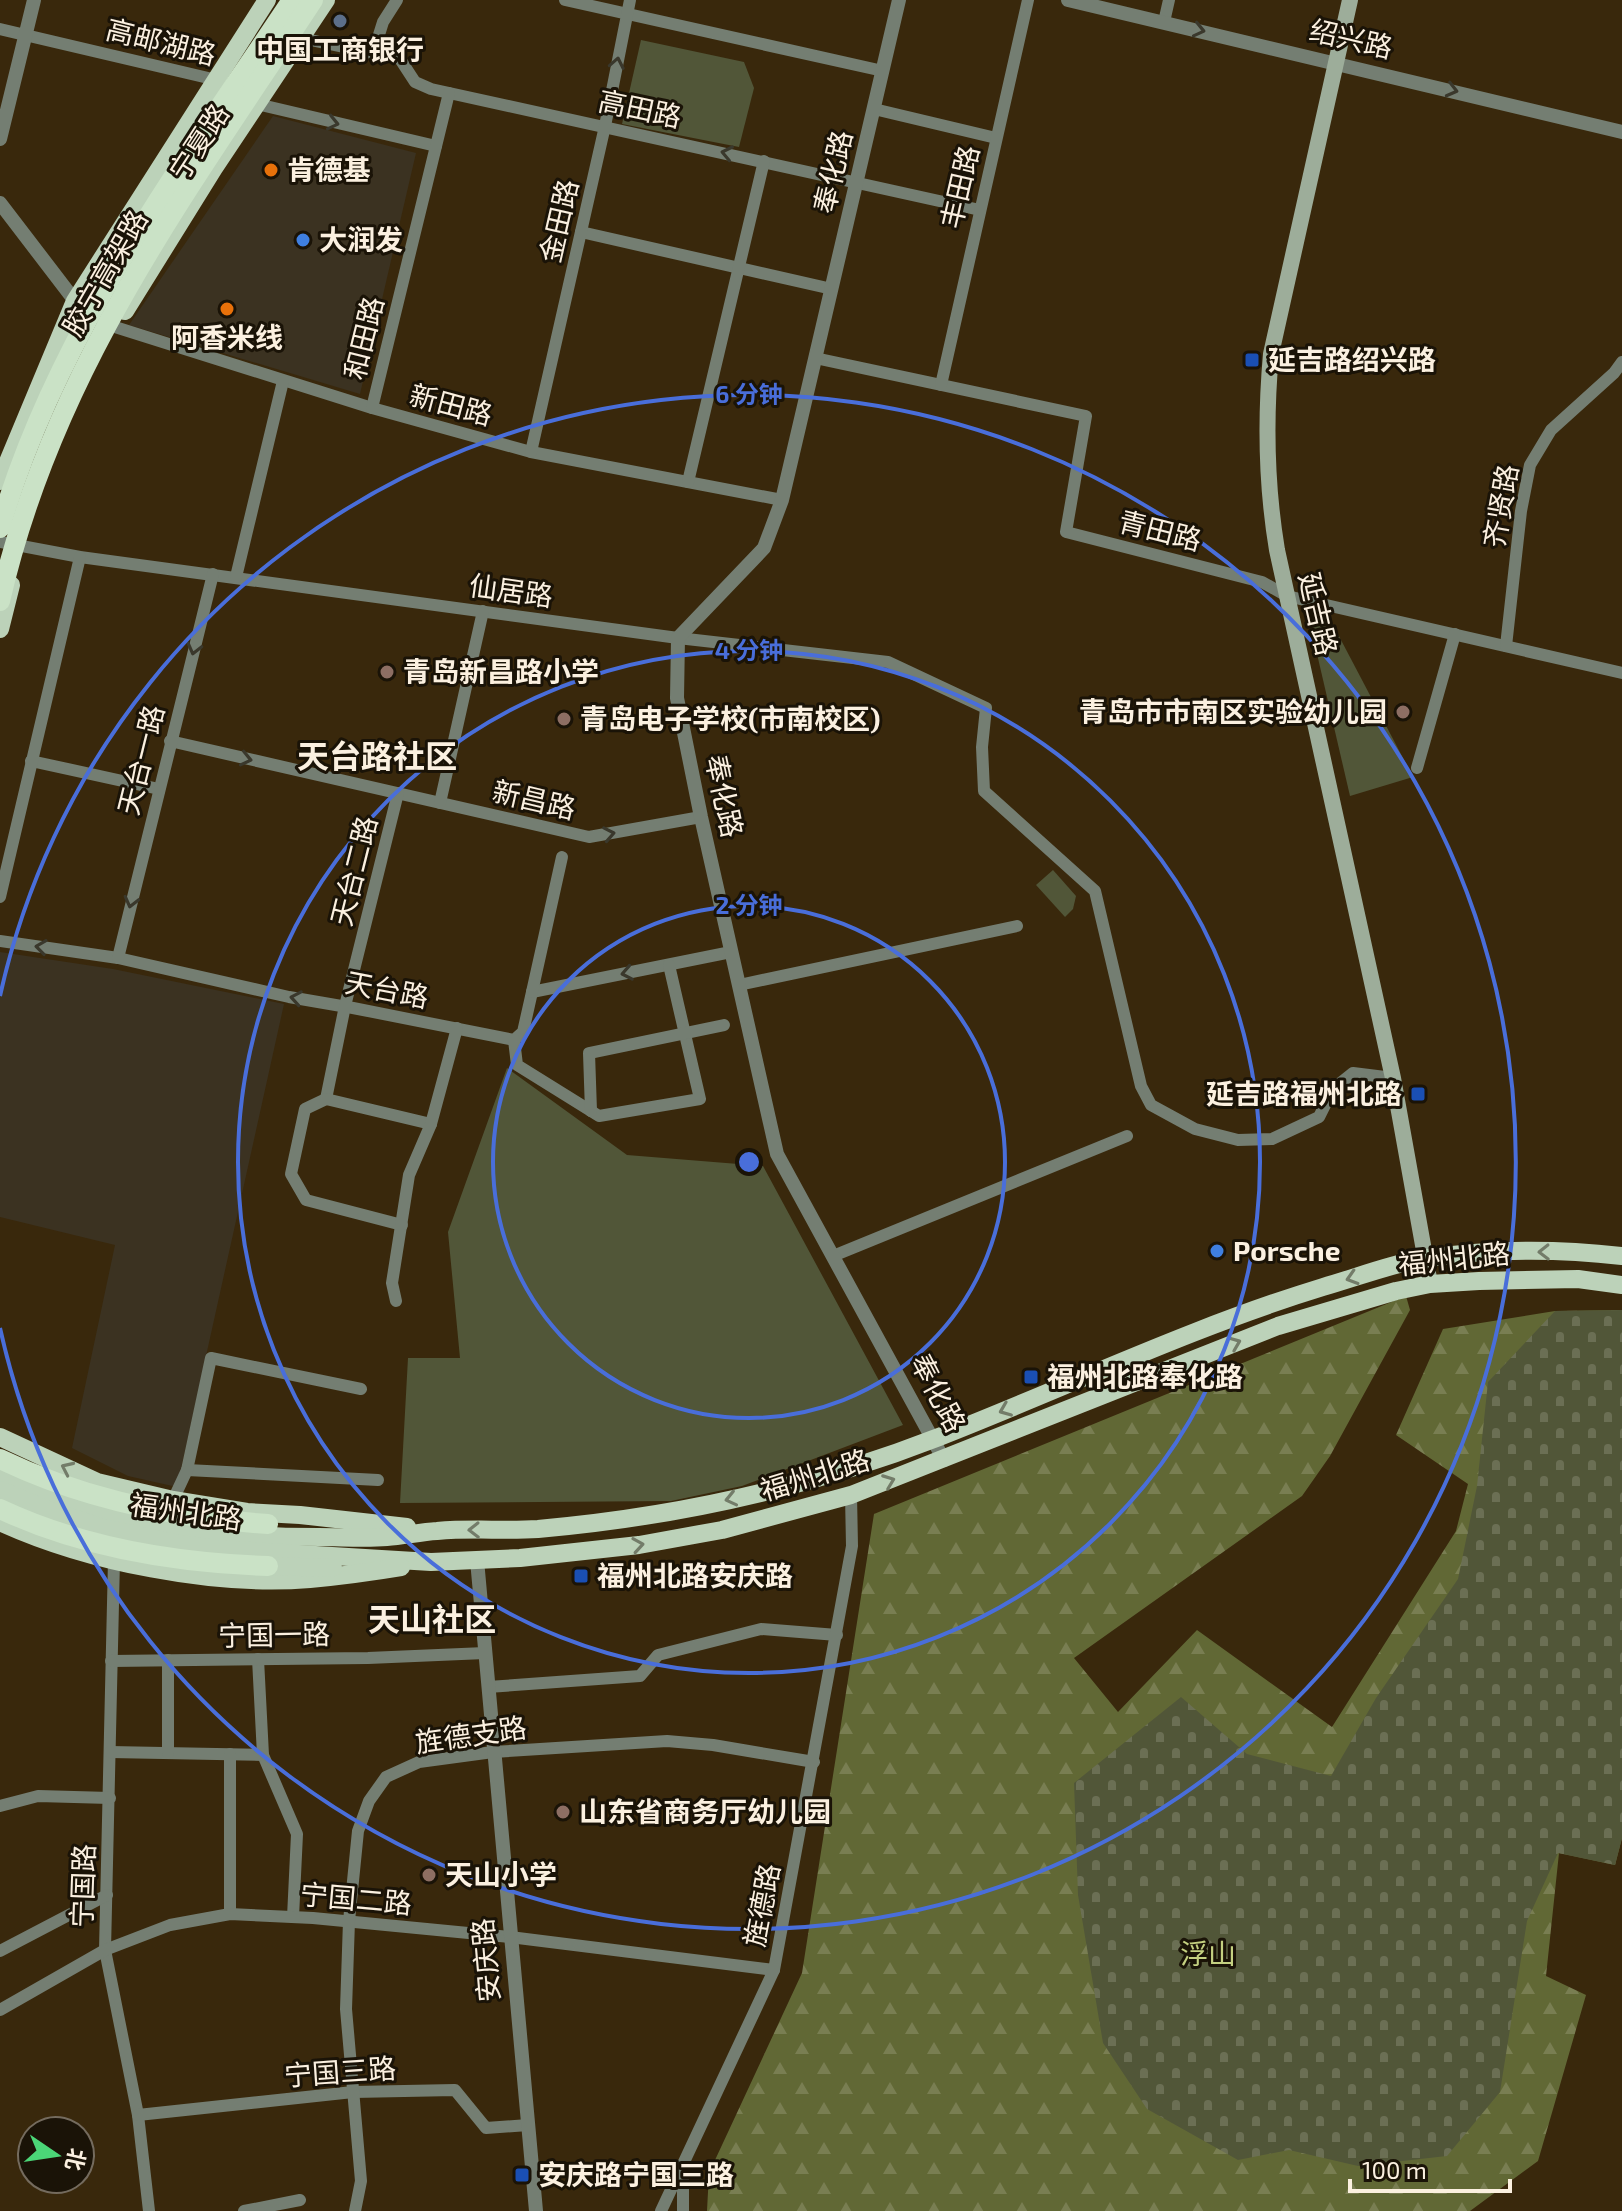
<svg xmlns="http://www.w3.org/2000/svg" width="1622" height="2211" viewBox="0 0 1622 2211" font-family="'Exo 2','Noto Sans SC',sans-serif">
  <style>
    .commercial { fill: #3b3221 }
    .green { fill: #515638 }
    .forest { fill: url(#forest-firs) }
    .cemetery { fill: url(#cemetery-stones) }
    .lines { fill: none; stroke-linecap: round; stroke-linejoin: round }
    .minor { stroke: #747e72; stroke-width: 12 }
    .tertiary { stroke: #747e72; stroke-width: 14 }
    .secondary { stroke: #9dad9a; stroke-width: 16 }
    .primary { stroke: #bcd2b9; stroke-width: 18 }
    .trunk { stroke: #cae2c6; stroke-width: 20 }
    .trunk-bridge { stroke: #cae2c6; stroke-width: 20 }
    .oneway { stroke: #3a382c }
    .oneway2 { stroke: #737c69 }
    .ring { fill: none; stroke: #496eda; stroke-width: 4 }
    .service-dot { fill: #5c6f8a; stroke: #1a1307; stroke-width: 3 }
    .food-dot { fill: #e8710a; stroke: #1a1307; stroke-width: 3 }
    .shop-dot { fill: #3f7fe0; stroke: #1a1307; stroke-width: 3 }
    .transit-dot { fill: #1a4fb4; stroke: #1a1307; stroke-width: 3 }
    .education-dot { fill: #8d6e63; stroke: #1a1307; stroke-width: 3 }
    .labels { text-anchor: middle; stroke-width: 6; stroke-linejoin: round; paint-order: stroke }
    .street-label { font-size: 28px; fill: #fbf0e0; stroke: #1a1307 }
    .poi-label { font-size: 28px; font-weight: bold; fill: #fbf0e0; stroke: #1a1307; text-anchor: start }
    .park-label { font-size: 28px; fill: #c4d080; stroke: #1a1307 }
    .quarter-label { font-size: 32px; font-weight: bold; fill: #fbf0e0; stroke: #1a1307 }
    .centre { fill: #496eda; stroke: #1a1307; stroke-width: 4 }
    .ring-label { font-size: 24px; text-anchor: middle; font-weight: bold; fill: #496eda; stroke: #1a1307; stroke-width: 6; stroke-linejoin: round; paint-order: stroke }
  </style>
  <defs>
    <pattern id="forest-firs" width="22" height="20" patternUnits="userSpaceOnUse" patternTransform="scale(2)"><rect width="22" height="20" fill="#616835"/><path d="M5 1l3.5 6h-7zM16 11l3.5 6h-7z" fill="#797e52"/></pattern>
    <pattern id="cemetery-stones" width="16" height="16" patternUnits="userSpaceOnUse" patternTransform="scale(2)"><rect width="16" height="16" fill="#515638"/><path d="M2 7V4a2 2 0 0 1 4 0v3zM10 15v-3a2 2 0 0 1 4 0v3z" fill="#6b6f54"/></pattern>
  </defs>
  <rect width="100%" height="100%" fill="#39280c"/>
  <!-- commercial -->
  <g class="commercial">
    <path d="M273 116 416 153 360 394 129 325Z"/>
    <path d="M0 952 113 969 284 1004 177 1487 128 1476 72 1448 115 1245 0 1217Z"/>
  </g>
  <!-- green -->
  <g class="green">
    <path d="M641 40 744 62 754 88 739 147 622 124Z"/>
    <path d="M1331 621 1413 777 1350 796 1311 628Z"/>
    <path d="M1053 870 1076 896 1073 909 1065 917 1036 885Z"/>
    <path d="M507 1068 627 1155 763 1166 903 1425 742 1486 671 1501 400 1503 408 1358H460L448 1232Z"/>
  </g>
  <!-- forest -->
  <path class="forest" d="M1406 1296 1410 1310 1330 1456 1302 1496 1074 1658 1118 1712 1197 1630 1332 1727 1456 1531 1468 1484 1396 1435 1443 1329 1555 1311 1622 1310V1838L1615 1865 1559 1853 1546 1976 1586 1995 1538 2161 1470 2211H707L709 2173 802 1973 874 1514Z"/>
  <!-- cemetery -->
  <path class="cemetery" d="M1622 1310V1838L1615 1865 1558 1853 1527 1921 1500 2092 1447 2156 1358 2166 1289 2150 1238 2160 1147 2109 1103 2043 1078 1895 1074 1783 1181 1697 1247 1754 1331 1776 1376 1698 1458 1579 1477 1486 1488 1382 1555 1311Z"/>
  <g class="lines">
    <!-- minor -->
    <g class="minor">
      <path d="M565 0 883 71"/>
      <path d="M1164 22 1169 0"/>
      <path d="M0 29 221 81"/>
      <path d="M301 38 400 59 415 82 431 89 980 210"/>
      <path d="M373 54 383 22 397 0"/>
      <path d="M253 103 436 146"/>
      <path d="M874 109 996 138"/>
      <path d="M581 232 832 289"/>
      <path d="M75 301 115 327 372 408 531 452 782 500"/>
      <path d="M815 358 1086 416 1066 532 1262 582 1287 596 1622 673"/>
      <path d="M941 385 1028 0"/>
      <path d="M372 408 449 93"/>
      <path d="M531 452 605 126 630 0"/>
      <path d="M688 482 764 161"/>
      <path d="M0 542 80 557 678 638 888 662 986 708 982 747 984 791 1095 891 1141 1086 1151 1105 1195 1129 1238 1140 1272 1139 1319 1117 1333 1089 1353 1073 1393 1078"/>
      <path d="M236 577 283 381"/>
      <path d="M1506 646 1521 511 1530 465 1551 430 1614 373 1622 362"/>
      <path d="M170 741 589 837 701 817"/>
      <path d="M31 761 159 789"/>
      <path d="M1417 768 1455 634"/>
      <path d="M440 803 483 611"/>
      <path d="M0 897 80 557"/>
      <path d="M0 941 118 958 289 997 353 1008 514 1040 523 1032 532 992 731 952"/>
      <path d="M118 958 213 574"/>
      <path d="M739 985 1017 926"/>
      <path d="M532 992 562 857"/>
      <path d="M514 1040 517 1065 599 1116 700 1099 669 965"/>
      <path d="M326 1099 345 1006 398 793"/>
      <path d="M591 1111 589 1053 724 1025"/>
      <path d="M402 1225 306 1200 291 1174 305 1109 326 1099 431 1124"/>
      <path d="M833 1256 1127 1136"/>
      <path d="M396 1301 392 1283 409 1175 431 1124 457 1028"/>
      <path d="M187 1470 378 1480"/>
      <path d="M173 1500 187 1470 211 1358 361 1389"/>
      <path d="M114 1560 105 1950 138 2115 149 2211"/>
      <path d="M258 1659 263 1755 297 1834 293 1917"/>
      <path d="M111 1661 368 1658 485 1653"/>
      <path d="M488 1687 640 1676 658 1655 761 1629 837 1635"/>
      <path d="M110 1752 263 1755"/>
      <path d="M168 1753V1660"/>
      <path d="M0 1806 38 1796 110 1798"/>
      <path d="M230 1914V1754"/>
      <path d="M0 1951 107 1895"/>
      <path d="M0 2010 105 1950 170 1925 230 1914 313 1918 510 1937 774 1970"/>
      <path d="M138 2115 353 2092 455 2090 486 2128 528 2125"/>
      <path d="M244 2211 300 2200"/>
      <path d="M355 2211 361 2181 346 2009 349 1921 358 1831 369 1801 386 1777 419 1762 493 1752 667 1741 713 1745 814 1762"/>
      <path d="M661 2211 774 1970 852 1546 851 1495"/>
      <path d="M683 2211V2167"/>
    </g>
    <!-- tertiary -->
    <g class="tertiary">
      <path d="M899 0 782 500 764 548 678 638 677 698 701 817 777 1154 944 1460"/>
      <path d="M1068 0 1622 132"/>
      <path d="M0 139 34 0"/>
      <path d="M0 203 75 301"/>
      <path d="M477 1560 536 2211"/>
    </g>
    <!-- secondary -->
    <path class="secondary" d="M1350 0 1271 354C1265 421 1266 484 1277 550L1393 1078 1430 1284"/>
    <!-- primary -->
    <g class="primary">
      <path d="M125 311 214 168 326 0"/>
      <path d="M0 481 75 301 267 0"/>
      <path d="M0 629 11 585"/>
      <path d="M0 1437 97 1482 173 1500 247 1512 300 1515 407 1527"/>
      <path d="M0 1474C100 1523 209 1537 319 1537 342 1537 364 1539 387 1537 403 1536 420 1532 437 1531 470 1528 504 1531 538 1529 675 1517 811 1487 939 1437 1067 1387 1192 1327 1323 1287 1358 1277 1393 1263 1429 1258 1491 1249 1559 1249 1622 1256"/>
      <path d="M0 1490 48 1510 104 1528 180 1544 217 1549 431 1562 520 1558 639 1545 722 1530 851 1495 1278 1326 1396 1291 1430 1284 1479 1281 1578 1279 1622 1285"/>
      <path d="M0 1522C87 1562 214 1587 310 1579 340 1576 371 1572 401 1567"/>
      <path d="M268 1566 333 1568"/>
    </g>
    <!-- trunk -->
    <g class="trunk">
      <path d="M0 1459C85 1500 175 1518 268 1524"/>
      <path d="M0 1509C83 1548 177 1563 268 1566"/>
    </g>
    <!-- trunk-bridge -->
    <g class="trunk-bridge">
      <path d="M0 528C56 333 181 167 292 0"/>
      <path d="M0 601C53 369 185 195 313 0"/>
    </g>
  </g>
  <!-- one-way arrows -->
  <defs><path id="oneway-chevron" d="M-2-3.5L2.5 0L-2 3.5" fill="none" stroke-width="1.6" stroke-linecap="round" stroke-linejoin="round" transform="scale(2)"/></defs>
  <g class="oneway">
    <use href="#oneway-chevron" transform="translate(1199 30) rotate(13)"/>
    <use href="#oneway-chevron" transform="translate(617 63) rotate(-79)"/>
    <use href="#oneway-chevron" transform="translate(1452 90) rotate(14)"/>
    <use href="#oneway-chevron" transform="translate(333 123) rotate(13)"/>
    <use href="#oneway-chevron" transform="translate(727 153) rotate(-168)"/>
    <use href="#oneway-chevron" transform="translate(194 649) rotate(104)"/>
    <use href="#oneway-chevron" transform="translate(246 759) rotate(13)"/>
    <use href="#oneway-chevron" transform="translate(609 834) rotate(-11)"/>
    <use href="#oneway-chevron" transform="translate(131 902) rotate(104)"/>
    <use href="#oneway-chevron" transform="translate(41 947) rotate(-172)"/>
    <use href="#oneway-chevron" transform="translate(627 973) rotate(169)"/>
    <use href="#oneway-chevron" transform="translate(296 998) rotate(-170)"/>
  </g>
  <g class="oneway2">
    <use href="#oneway-chevron" transform="translate(1544 1252) rotate(179)"/>
    <use href="#oneway-chevron" transform="translate(1352 1278) rotate(163)"/>
    <use href="#oneway-chevron" transform="translate(1235 1343) rotate(-22)"/>
    <use href="#oneway-chevron" transform="translate(1005 1410) rotate(158)"/>
    <use href="#oneway-chevron" transform="translate(67 1468) rotate(-155)"/>
    <use href="#oneway-chevron" transform="translate(889 1481) rotate(-21)"/>
    <use href="#oneway-chevron" transform="translate(731 1499) rotate(167)"/>
    <use href="#oneway-chevron" transform="translate(474 1530) rotate(179)"/>
    <use href="#oneway-chevron" transform="translate(638 1545) rotate(-9)"/>
  </g>
  <!-- distance rings -->
  <g class="ring">
    <circle cx="749" cy="1162" r="256"/>
    <circle cx="749" cy="1162" r="511"/>
    <path d="M0 996A767 767 0 1 1 0 1328"/>
  </g>
  <!-- markers -->
  <circle class="service-dot" cx="340" cy="21" r="8"/>
  <g class="food-dot">
    <circle cx="271" cy="170" r="8"/>
    <circle cx="227" cy="309" r="8"/>
  </g>
  <g class="shop-dot">
    <circle cx="303" cy="240" r="8"/>
    <circle cx="1217" cy="1251" r="8"/>
  </g>
  <g class="transit-dot">
    <rect x="1244" y="352" width="16" height="16" rx="4"/>
    <rect x="1410" y="1086" width="16" height="16" rx="4"/>
    <rect x="1023" y="1369" width="16" height="16" rx="4"/>
    <rect x="573" y="1568" width="16" height="16" rx="4"/>
    <rect x="514" y="2167" width="16" height="16" rx="4"/>
  </g>
  <g class="education-dot">
    <circle cx="387" cy="672" r="8"/>
    <circle cx="1403" cy="712" r="8"/>
    <circle cx="564" cy="719" r="8"/>
    <circle cx="563" cy="1812" r="8"/>
    <circle cx="429" cy="1875" r="8"/>
  </g>
  <g class="labels">
    <!-- street labels -->
    <g class="street-label">
      <text transform="translate(1351 39) rotate(13)" y="10">绍兴路</text>
      <text transform="translate(161 42) rotate(14)" y="10">高邮湖路</text>
      <text transform="translate(640 109) rotate(12)" y="10">高田路</text>
      <text transform="translate(199 142) rotate(-57)" y="10">宁夏路</text>
      <text transform="translate(833 172) rotate(-77)" y="10">奉化路</text>
      <text transform="translate(960 187) rotate(-77)" y="10">丰田路</text>
      <text transform="translate(559 221) rotate(-77)" y="10">金田路</text>
      <text transform="translate(105 273) rotate(-60)" y="10">胶宁高架路</text>
      <text transform="translate(364 338) rotate(-76)" y="10">和田路</text>
      <text transform="translate(451 405) rotate(15)" y="10">新田路</text>
      <text transform="translate(1501 506) rotate(-80)" y="10">齐贤路</text>
      <text transform="translate(1160 531) rotate(14)" y="10">青田路</text>
      <text transform="translate(511 591) rotate(8)" y="10">仙居路</text>
      <text transform="translate(1318 614) rotate(77)" y="10">延吉路</text>
      <text transform="translate(141 760) rotate(-76)" y="10">天台一路</text>
      <text transform="translate(724 796) rotate(78)" y="10">奉化路</text>
      <text transform="translate(534 800) rotate(13)" y="10">新昌路</text>
      <text transform="translate(354 871) rotate(-76)" y="10">天台二路</text>
      <text transform="translate(387 990) rotate(11)" y="10">天台路</text>
      <text transform="translate(1454 1259) rotate(-6)" y="10">福州北路</text>
      <text transform="translate(938 1393) rotate(62)" y="10">奉化路</text>
      <text transform="translate(815 1475) rotate(-17)" y="10">福州北路</text>
      <text transform="translate(186 1512) rotate(8)" y="10">福州北路</text>
      <text transform="translate(274 1635) rotate(-1)" y="10">宁国一路</text>
      <text transform="translate(471 1735) rotate(-8)" y="10">旌德支路</text>
      <text transform="translate(83 1886) rotate(-88)" y="10">宁国路</text>
      <text transform="translate(356 1899) rotate(5)" y="10">宁国二路</text>
      <text transform="translate(762 1905) rotate(-79)" y="10">旌德路</text>
      <text transform="translate(486 1960) rotate(-95)" y="10">安庆路</text>
      <text transform="translate(340 2072) rotate(-4)" y="10">宁国三路</text>
    </g>
    <!-- poi labels -->
    <g class="poi-label">
      <text x="340" y="60" text-anchor="middle">中国工商银行</text>
      <text x="287" y="180">肯德基</text>
      <text x="319" y="250">大润发</text>
      <text x="227" y="348" text-anchor="middle">阿香米线</text>
      <text x="1268" y="370">延吉路绍兴路</text>
      <text x="403" y="682">青岛新昌路小学</text>
      <text x="1387" y="722" text-anchor="end">青岛市市南区实验幼儿园</text>
      <text x="580" y="729">青岛电子学校(市南校区)</text>
      <text x="1402" y="1104" text-anchor="end">延吉路福州北路</text>
      <text x="1233" y="1261">Porsche</text>
      <text x="1047" y="1387">福州北路奉化路</text>
      <text x="597" y="1586">福州北路安庆路</text>
      <text x="579" y="1822">山东省商务厅幼儿园</text>
      <text x="445" y="1885">天山小学</text>
      <text x="538" y="2185">安庆路宁国三路</text>
    </g>
    <!-- park labels -->
    <g class="park-label">
      <text x="1208" y="1964">浮山</text>
    </g>
    <!-- quarter labels -->
    <g class="quarter-label">
      <text x="377" y="768">天台路社区</text>
      <text x="432" y="1631">天山社区</text>
    </g>
  </g>
  <circle cx="749" cy="1162" r="12" class="centre"/>
  <g class="ring-label">
    <text x="749" y="403">6 分钟</text>
    <text x="749" y="659">4 分钟</text>
    <text x="749" y="914">2 分钟</text>
  </g>
  <!-- north arrow -->
  <g transform="translate(56 2155) rotate(103)"><circle r="38" fill="#1a1307" stroke="#746b5e" stroke-width="2"/>
  <path d="M0-6L14 30L0 20L-14 30Z" fill="#4bd677"/>
  <text y="-12" font-size="22" font-weight="bold" text-anchor="middle" fill="#fbf0e0">北</text>
  </g>
  <!-- scale -->
  <path d="M1350 2179v12h160v-12" fill="none" stroke="#fbf0e0" stroke-width="4"/>
  <text x="1362" y="2179" font-size="24" fill="#fbf0e0" stroke="#1a1307" stroke-width="6" paint-order="stroke">100 m</text>
</svg>
